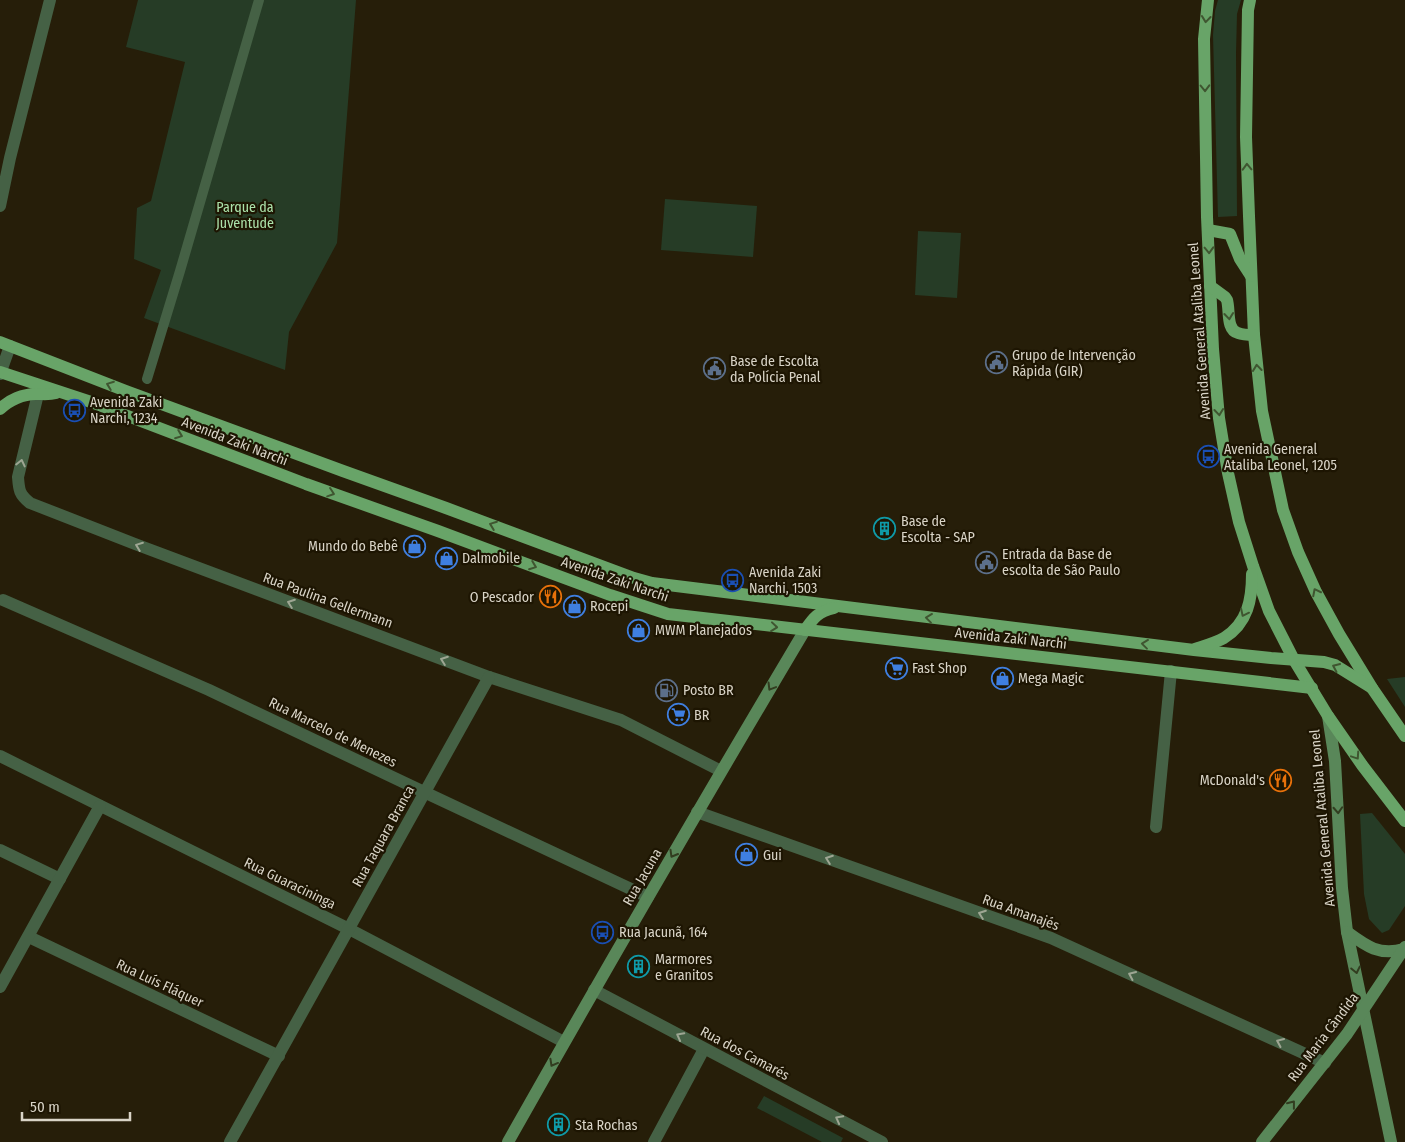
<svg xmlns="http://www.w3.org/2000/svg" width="1405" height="1142" viewBox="0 0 1405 1142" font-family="'Fira Sans Condensed',sans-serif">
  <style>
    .green { fill: #263c26 }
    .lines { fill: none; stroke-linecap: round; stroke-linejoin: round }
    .pedestrian { stroke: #456145; stroke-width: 10 }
    .minor { stroke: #456145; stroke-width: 12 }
    .tertiary { stroke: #456145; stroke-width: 12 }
    .secondary { stroke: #598759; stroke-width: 12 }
    .primary { stroke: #68a468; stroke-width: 12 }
    .oneway { stroke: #3f5530 }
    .oneway2 { stroke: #9ea693 }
    .oneway3 { stroke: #323d20 }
    .labels { text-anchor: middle; stroke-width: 4.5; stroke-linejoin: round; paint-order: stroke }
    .park-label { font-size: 14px; fill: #abe2aa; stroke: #1d1502 }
    .street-label { font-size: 14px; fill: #d9d4c7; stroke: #1d1502 }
    .poi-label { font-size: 14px; fill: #d9d4c7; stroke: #1d1502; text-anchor: start }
  </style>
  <rect width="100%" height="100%" fill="#261e09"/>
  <!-- green -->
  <g class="green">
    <path d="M138 0H356L337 243 289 332 285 370 144 318 161 270 134 259 137 208 151 201 185 62 126 47Z"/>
    <path d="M1218 0H1241L1237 14 1236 53 1237 216 1218 217 1213 35 1215 11Z"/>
    <path d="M665 199 757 206 753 257 661 250Z"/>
    <path d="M918 231 961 233 957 298 915 295Z"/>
    <path d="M1405 677V707L1387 679Z"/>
    <path d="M1372 813 1405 854V906L1389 930 1382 933 1369 919 1364 894 1360 814Z"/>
    <path d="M764 1096 843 1138 841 1142H822L757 1108Z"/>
  </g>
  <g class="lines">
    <!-- pedestrian -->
    <path class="pedestrian" d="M147 379 180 271 259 0"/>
    <!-- minor -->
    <g class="minor">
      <path d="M0 206 10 158 50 0"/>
      <path d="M38 394 18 477C19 490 19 494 30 503L135 544 489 677 621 720 721 771"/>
      <path d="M3 600 209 690 424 792 648 897"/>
      <path d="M0 756 349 929 564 1042"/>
      <path d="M697 812 1051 938 1325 1063"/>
      <path d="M1156 827 1171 671"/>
      <path d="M0 850 60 879"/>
      <path d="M29 937 279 1056"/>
      <path d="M0 987 100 806"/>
      <path d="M230 1142 489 677"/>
      <path d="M654 1142 704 1049"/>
    </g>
    <!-- tertiary -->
    <g class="tertiary">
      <path d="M0 374 10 346"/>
      <path d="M594 990 882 1142"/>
    </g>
    <!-- secondary -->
    <g class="secondary">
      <path d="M1328 716 1335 761 1342 888 1347 932 1391 1142"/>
      <path d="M1347 932C1366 946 1379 956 1404 949"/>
      <path d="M508 1142C605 970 704 800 805 630"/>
      <path d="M1262 1142 1347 1034 1405 947"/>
    </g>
    <!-- primary -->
    <g class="primary">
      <path d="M1208 0 1204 39 1207 217 1213 349 1219 418 1228 473 1239 522 1253 566 1269 611 1294 660 1328 716 1362 765 1405 821"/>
      <path d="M1250 0 1248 10 1246 137 1249 216 1254 335 1262 411 1283 510 1298 552 1316 592 1339 634 1372 688 1405 736"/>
      <path d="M1208 230 1230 234 1240 259 1251 276"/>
      <path d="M1210 286 1225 297 1227 300C1230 310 1226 330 1238 333 1243 335 1249 335 1254 335"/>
      <path d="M0 342 126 391 343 471 446 508 634 578 652 583 1194 650 1271 658 1324 662 1335 665 1372 688"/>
      <path d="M0 372 91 402 306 484 438 531 610 595 668 614 1312 688"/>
      <path d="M0 409C9 400 23 394 36 394 43 394 49 395 56 393"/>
      <path d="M805 630C814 617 818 612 834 608"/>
      <path d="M1195 649C1204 646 1215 643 1224 638 1248 623 1252 599 1252 574"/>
    </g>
  </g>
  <!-- one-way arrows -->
  <defs><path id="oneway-chevron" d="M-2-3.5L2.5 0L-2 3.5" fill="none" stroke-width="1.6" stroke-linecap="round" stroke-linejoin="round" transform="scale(1.25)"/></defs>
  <g class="oneway">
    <use href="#oneway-chevron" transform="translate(1206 19) rotate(96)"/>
    <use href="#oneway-chevron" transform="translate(1205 88) rotate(89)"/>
    <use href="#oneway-chevron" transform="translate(1247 167) rotate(-92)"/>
    <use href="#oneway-chevron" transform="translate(1209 250) rotate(88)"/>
    <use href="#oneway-chevron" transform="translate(1229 316) rotate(84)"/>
    <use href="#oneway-chevron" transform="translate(1257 368) rotate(-96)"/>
    <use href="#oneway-chevron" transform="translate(110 385) rotate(-159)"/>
    <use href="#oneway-chevron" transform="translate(1219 412) rotate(84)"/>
    <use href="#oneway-chevron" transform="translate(179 435) rotate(21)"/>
    <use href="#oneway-chevron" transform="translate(331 493) rotate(19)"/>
    <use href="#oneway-chevron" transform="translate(493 525) rotate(-159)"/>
    <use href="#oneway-chevron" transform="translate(533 566) rotate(21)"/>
    <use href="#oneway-chevron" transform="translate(1316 592) rotate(-117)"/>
    <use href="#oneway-chevron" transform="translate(1244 613) rotate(116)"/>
    <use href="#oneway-chevron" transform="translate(929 618) rotate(-173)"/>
    <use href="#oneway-chevron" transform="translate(774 627) rotate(6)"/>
    <use href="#oneway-chevron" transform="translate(1145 644) rotate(-173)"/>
    <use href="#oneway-chevron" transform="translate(1336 667) rotate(-156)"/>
    <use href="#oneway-chevron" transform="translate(1356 756) rotate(56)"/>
  </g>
  <g class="oneway2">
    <use href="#oneway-chevron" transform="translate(21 463) rotate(-77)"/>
    <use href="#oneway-chevron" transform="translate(139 546) rotate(-159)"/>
    <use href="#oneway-chevron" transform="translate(291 603) rotate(-160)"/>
    <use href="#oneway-chevron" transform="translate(444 660) rotate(-160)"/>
    <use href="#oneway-chevron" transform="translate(829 859) rotate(-160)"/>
    <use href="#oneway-chevron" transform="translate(982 914) rotate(-160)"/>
    <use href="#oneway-chevron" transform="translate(1132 975) rotate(-156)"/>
    <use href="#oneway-chevron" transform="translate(680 1036) rotate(-152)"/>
    <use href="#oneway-chevron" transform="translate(1280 1042) rotate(-156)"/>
    <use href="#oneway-chevron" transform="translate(839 1119) rotate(-152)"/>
  </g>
  <g class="oneway3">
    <use href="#oneway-chevron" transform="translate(771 687) rotate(121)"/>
    <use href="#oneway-chevron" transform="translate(1338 810) rotate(87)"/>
    <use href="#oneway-chevron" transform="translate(673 854) rotate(120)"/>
    <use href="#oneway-chevron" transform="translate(1356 970) rotate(78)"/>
    <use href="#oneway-chevron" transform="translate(553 1063) rotate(119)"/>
    <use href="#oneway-chevron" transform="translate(1292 1104) rotate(-52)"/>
  </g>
  <!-- icons -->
  <defs>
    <symbol id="civic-ring" viewBox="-11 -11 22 22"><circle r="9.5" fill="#1d1502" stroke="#5c6f8a" stroke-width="1.5"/><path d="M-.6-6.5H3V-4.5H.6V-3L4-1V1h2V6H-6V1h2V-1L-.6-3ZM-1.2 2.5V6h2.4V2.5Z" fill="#5c6f8a"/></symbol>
    <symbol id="bus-ring" viewBox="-11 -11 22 22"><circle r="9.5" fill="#1d1502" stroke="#1a4fb4" stroke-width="1.5"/><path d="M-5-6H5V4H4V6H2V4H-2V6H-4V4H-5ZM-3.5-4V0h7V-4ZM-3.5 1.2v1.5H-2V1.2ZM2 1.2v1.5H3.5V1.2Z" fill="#1a4fb4"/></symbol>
    <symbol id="building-ring" viewBox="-11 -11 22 22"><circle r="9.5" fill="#1d1502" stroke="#0f9aa8" stroke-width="1.5"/><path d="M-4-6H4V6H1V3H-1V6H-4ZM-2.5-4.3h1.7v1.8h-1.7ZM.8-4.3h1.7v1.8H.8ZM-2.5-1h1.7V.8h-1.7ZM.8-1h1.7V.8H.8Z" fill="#0f9aa8"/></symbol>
    <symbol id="shop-ring" viewBox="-11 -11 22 22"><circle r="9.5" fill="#1d1502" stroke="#3f7fe0" stroke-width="1.5"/><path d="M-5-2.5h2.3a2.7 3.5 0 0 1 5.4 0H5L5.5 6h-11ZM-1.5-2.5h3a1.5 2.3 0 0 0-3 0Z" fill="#3f7fe0"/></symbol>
    <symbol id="restaurant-ring" viewBox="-11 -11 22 22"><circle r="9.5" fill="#1d1502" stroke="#e8710a" stroke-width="1.5"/><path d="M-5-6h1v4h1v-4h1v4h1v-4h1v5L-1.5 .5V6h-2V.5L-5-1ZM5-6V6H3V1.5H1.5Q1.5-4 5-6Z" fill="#e8710a"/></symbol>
    <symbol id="supermarket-ring" viewBox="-11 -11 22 22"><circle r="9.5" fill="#1d1502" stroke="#3f7fe0" stroke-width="1.5"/><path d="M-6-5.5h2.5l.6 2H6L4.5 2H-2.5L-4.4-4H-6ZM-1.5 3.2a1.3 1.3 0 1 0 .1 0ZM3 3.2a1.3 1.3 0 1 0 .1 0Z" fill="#3f7fe0"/></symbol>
    <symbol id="fuel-ring" viewBox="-11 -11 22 22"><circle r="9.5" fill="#1d1502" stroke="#5c6f8a" stroke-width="1.5"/><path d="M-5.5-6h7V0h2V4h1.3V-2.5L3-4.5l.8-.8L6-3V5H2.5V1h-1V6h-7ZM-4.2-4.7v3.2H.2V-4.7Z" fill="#5c6f8a"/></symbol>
  </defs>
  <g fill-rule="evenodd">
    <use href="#civic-ring" x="984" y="350" width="25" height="25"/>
    <use href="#civic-ring" x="702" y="356" width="25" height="25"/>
    <use href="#bus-ring" x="62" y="398" width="25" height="25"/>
    <use href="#bus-ring" x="1196" y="444" width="25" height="25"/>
    <use href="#building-ring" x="872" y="516" width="25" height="25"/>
    <use href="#shop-ring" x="402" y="534" width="25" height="25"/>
    <use href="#shop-ring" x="434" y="546" width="25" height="25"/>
    <use href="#civic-ring" x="974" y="550" width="25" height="25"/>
    <use href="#bus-ring" x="720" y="568" width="25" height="25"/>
    <use href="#restaurant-ring" x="538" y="584" width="25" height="25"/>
    <use href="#shop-ring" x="562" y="594" width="25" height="25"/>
    <use href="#shop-ring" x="626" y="618" width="25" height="25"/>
    <use href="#supermarket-ring" x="884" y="656" width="25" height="25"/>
    <use href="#shop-ring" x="990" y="666" width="25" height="25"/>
    <use href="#fuel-ring" x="654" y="678" width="25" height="25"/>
    <use href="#supermarket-ring" x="666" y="702" width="25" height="25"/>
    <use href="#restaurant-ring" x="1268" y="768" width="25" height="25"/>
    <use href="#shop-ring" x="734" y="842" width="25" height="25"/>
    <use href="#bus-ring" x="590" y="920" width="25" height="25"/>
    <use href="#building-ring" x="626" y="954" width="25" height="25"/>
    <use href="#building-ring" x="546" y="1112" width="25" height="25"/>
  </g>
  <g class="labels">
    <!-- park labels -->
    <g class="park-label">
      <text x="245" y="212">Parque da<tspan x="245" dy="16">Juventude</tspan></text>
    </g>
    <!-- street labels -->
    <g class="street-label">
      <text transform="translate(1199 331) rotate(-94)" y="5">Avenida General Ataliba Leonel</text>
      <text transform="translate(235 441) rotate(21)" y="5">Avenida Zaki Narchi</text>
      <text transform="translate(615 579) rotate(19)" y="5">Avenida Zaki Narchi</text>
      <text transform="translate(328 600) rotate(20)" y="5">Rua Paulina Gellermann</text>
      <text transform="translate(1011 638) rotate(6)" y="5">Avenida Zaki Narchi</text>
      <text transform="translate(333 732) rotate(26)" y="5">Rua Marcelo de Menezes</text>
      <text transform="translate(1322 818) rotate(-95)" y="5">Avenida General Ataliba Leonel</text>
      <text transform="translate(383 836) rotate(-61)" y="5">Rua Taquara Branca</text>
      <text transform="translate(642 877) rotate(-60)" y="5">Rua Jacuna</text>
      <text transform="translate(290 883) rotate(26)" y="5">Rua Guaracininga</text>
      <text transform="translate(1021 912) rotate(20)" y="5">Rua Amanajés</text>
      <text transform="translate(160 983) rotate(25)" y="5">Rua Luís Fláquer</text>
      <text transform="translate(1323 1037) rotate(-53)" y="5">Rua Maria Cândida</text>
      <text transform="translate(745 1053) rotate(28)" y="5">Rua dos Camarés</text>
    </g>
    <!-- poi labels -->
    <g class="poi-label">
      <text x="1012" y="360">Grupo de Intervenção<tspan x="1012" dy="16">Rápida (GIR)</tspan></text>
      <text x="730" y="366">Base de Escolta<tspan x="730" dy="16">da Polícia Penal</tspan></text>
      <text x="90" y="407">Avenida Zaki<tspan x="90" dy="16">Narchi, 1234</tspan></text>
      <text x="1224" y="454">Avenida General<tspan x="1224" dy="16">Ataliba Leonel, 1205</tspan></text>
      <text x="901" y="526">Base de<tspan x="901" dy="16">Escolta - SAP</tspan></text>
      <text x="398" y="551" text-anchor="end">Mundo do Bebê</text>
      <text x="1002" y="559">Entrada da Base de<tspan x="1002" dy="16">escolta de São Paulo</tspan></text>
      <text x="462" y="563">Dalmobile</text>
      <text x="749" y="577">Avenida Zaki<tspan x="749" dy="16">Narchi, 1503</tspan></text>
      <text x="534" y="602" text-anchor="end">O Pescador</text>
      <text x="590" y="611">Rocepi</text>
      <text x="655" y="635">MWM Planejados</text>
      <text x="912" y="673">Fast Shop</text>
      <text x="1018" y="683">Mega Magic</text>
      <text x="683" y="695">Posto BR</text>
      <text x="694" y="720">BR</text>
      <text x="1265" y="785" text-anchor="end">McDonald's</text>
      <text x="763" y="860">Gui</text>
      <text x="619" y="937">Rua Jacunã, 164</text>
      <text x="655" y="964">Marmores<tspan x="655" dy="16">e Granitos</tspan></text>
      <text x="575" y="1130">Sta Rochas</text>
    </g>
  </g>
  <!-- scale -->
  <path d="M22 1112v8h108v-8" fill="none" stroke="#d9d4c7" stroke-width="2.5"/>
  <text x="30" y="1112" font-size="15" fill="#d9d4c7" stroke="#1d1502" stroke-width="4" paint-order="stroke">50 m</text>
</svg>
